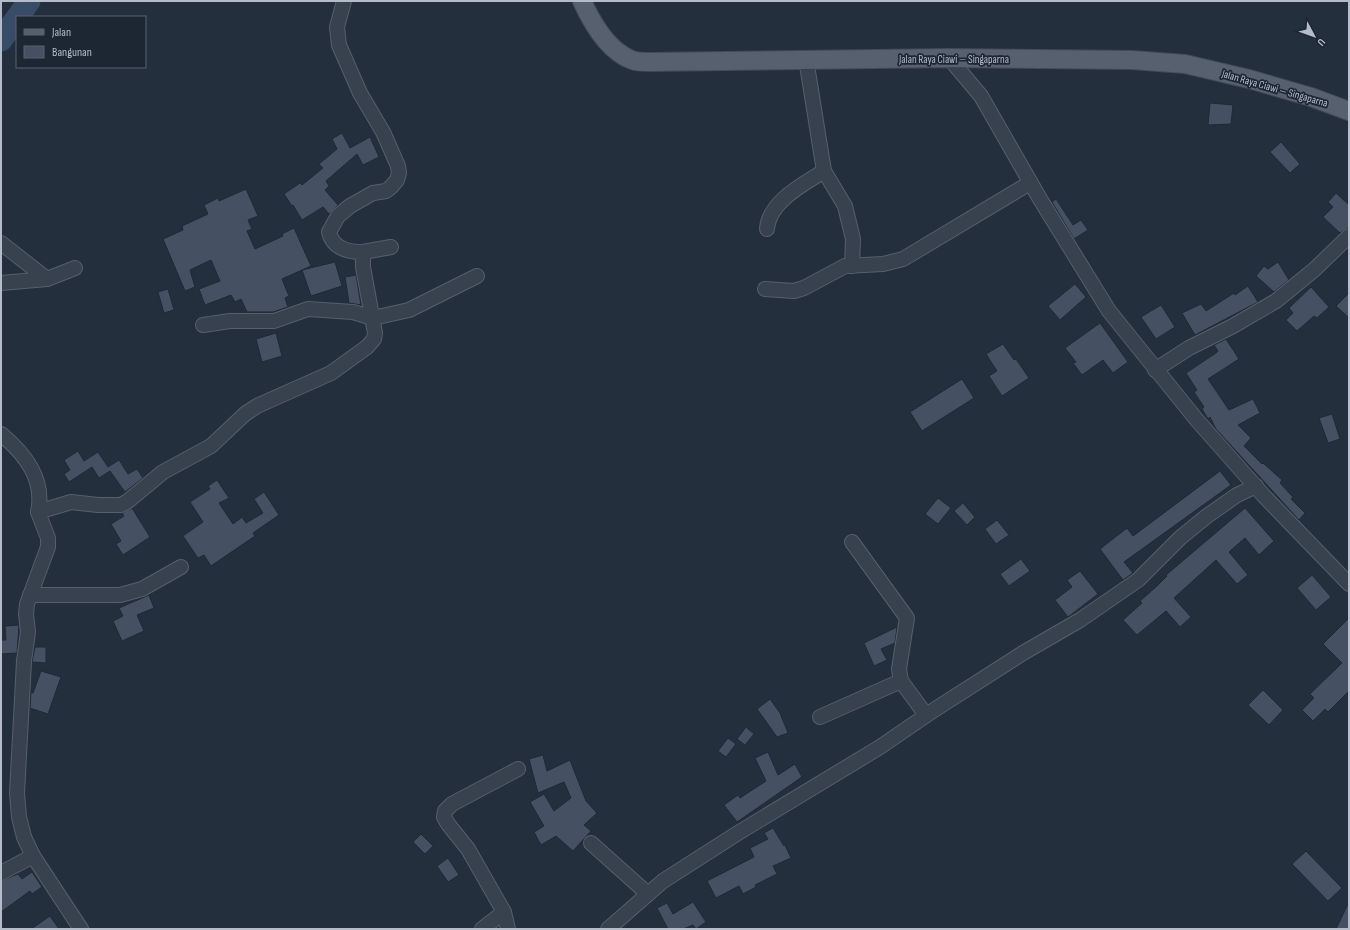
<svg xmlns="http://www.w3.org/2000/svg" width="1350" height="930" viewBox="0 0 1350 930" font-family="'Sofia Sans Condensed',sans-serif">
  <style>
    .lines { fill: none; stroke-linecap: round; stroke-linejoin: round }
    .river { stroke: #394c67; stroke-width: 23 }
    .building { fill: #455162; stroke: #1f2835 }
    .minor-casing { stroke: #565f6c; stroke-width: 16 }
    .major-casing { stroke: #414a57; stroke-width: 20 }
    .minor { stroke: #38414e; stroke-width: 14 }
    .major { stroke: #56606e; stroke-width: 18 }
    .labels { text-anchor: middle; stroke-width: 3.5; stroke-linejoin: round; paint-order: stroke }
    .street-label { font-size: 11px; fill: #b4bcc9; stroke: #1d2633 }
  </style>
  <rect width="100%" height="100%" fill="#242f3e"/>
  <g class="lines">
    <!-- river -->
    <g class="river">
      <path d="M18 17 29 1"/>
      <path d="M1 40 17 18"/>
    </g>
  </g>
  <!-- building -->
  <g class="building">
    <path d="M1210 103 1233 105 1231 124 1208 125Z"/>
    <path d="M342 133 350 148 370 137 379 157 363 165 357 154 326 181 329 186 325 190 338 205 329 214 323 207 302 220 293 205 292 206 284 194 300 183 302 185 323 168 319 164 337 149 332 139Z"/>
    <path d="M1281 142 1300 164 1290 173 1270 152Z"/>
    <path d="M246 189 258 216 248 220 252 229 247 231 255 249 283 236 282 234 294 228 311 266 282 279 289 296 285 298 288 307 273 312H247L241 299 235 302 231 295 205 305 199 289 220 281 211 260 190 270 195 287 185 291 163 239 183 230 182 226 208 214 204 205 218 198 219 201Z"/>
    <path d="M1336 193 1349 205V227L1340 233 1323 217 1333 207 1328 202Z"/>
    <path d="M1056 199 1073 225 1081 220 1088 230 1074 239 1052 202Z"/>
    <path d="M335 262 342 286 311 296 302 270Z"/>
    <path d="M1278 262 1289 280 1274 292 1256 276 1264 266 1268 269Z"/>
    <path d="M356 275 361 305 349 303 345 277Z"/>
    <path d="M1075 284 1086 297 1060 320 1048 306Z"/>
    <path d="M1248 286 1258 302 1195 335 1182 313 1201 304 1206 311 1234 293 1235 295Z"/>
    <path d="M1311 287 1329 307 1317 318 1314 316 1297 331 1286 320 1293 313 1289 308Z"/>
    <path d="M168 289 174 310 164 313 158 292Z"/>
    <path d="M1349 293V318L1336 306Z"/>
    <path d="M1161 305 1175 327 1156 339 1141 317Z"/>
    <path d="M1100 323 1128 362 1113 373 1103 360 1082 375 1073 363 1076 362 1065 348Z"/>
    <path d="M276 333 282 356 262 362 256 339Z"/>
    <path d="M1226 339 1239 359 1208 379 1229 410 1253 399 1260 413 1238 425 1251 438 1244 446 1262 464 1263 463 1282 480 1280 483 1293 497 1291 499 1305 513 1299 520 1216 429 1210 417 1208 419 1202 409 1204 407 1194 392 1197 390 1186 373 1216 353 1218 351 1214 345Z"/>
    <path d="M1003 344 1014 360 1016 359 1029 378 1002 396 989 376 997 371 986 354Z"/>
    <path d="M962 379 974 398 922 431 910 412Z"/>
    <path d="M1332 414 1340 439 1328 443 1319 418Z"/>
    <path d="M78 451 84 461 98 452 108 467 119 460 128 474 137 469 143 478 125 492 110 471 99 478 92 467 69 482 64 474 70 470 64 460Z"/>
    <path d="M1220 471 1231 485 1124 562 1133 573 1123 580 1100 549 1127 528 1133 536Z"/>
    <path d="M217 480 229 498 219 503 233 524 242 517 246 523 263 513 254 499 264 492 279 515 253 533 255 536 211 566 204 555 198 558 183 536 203 522 190 502 210 489 208 486Z"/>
    <path d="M938 498 951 508 938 524 925 514Z"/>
    <path d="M963 503 975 517 967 525 954 511Z"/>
    <path d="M132 508 150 537 123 555 116 544 121 541 111 524 124 516 122 513Z"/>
    <path d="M1245 508 1274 541 1259 555 1245 538 1229 552 1248 575 1237 584 1216 560 1174 598 1191 617 1180 627 1166 611 1137 635 1123 620 1142 603 1140 601 1157 586 1167 576 1166 575Z"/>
    <path d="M997 520 1009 535 996 544 985 529Z"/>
    <path d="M1021 559 1030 571 1009 586 1000 574Z"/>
    <path d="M1080 571 1098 594 1068 617 1055 600 1072 587 1067 580Z"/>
    <path d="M1312 575 1331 597 1316 610 1297 588Z"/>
    <path d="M149 595 154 608 137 615 144 631 122 641 113 621 123 616 119 608Z"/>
    <path d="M1349 618V691L1328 712 1325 709 1313 721 1302 710 1314 698 1310 694 1342 663 1323 644Z"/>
    <path d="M19 625 17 653 1 654V640H6L5 626Z"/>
    <path d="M897 627 895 643 881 649 887 660 874 666 864 643Z"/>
    <path d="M35 647H46V663L32 662Z"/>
    <path d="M41 671 61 677 48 714 30 708 31 692 33 693Z"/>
    <path d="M1263 690 1283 710 1269 725 1248 705Z"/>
    <path d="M770 699 780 713 788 733 777 737 757 709Z"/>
    <path d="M746 727 754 734 745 745 737 739Z"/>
    <path d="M728 738 736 744 726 757 718 751Z"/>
    <path d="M768 752 778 775 795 764 802 777 737 822 724 805 738 795 740 798 766 781 755 758Z"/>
    <path d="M543 755 547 771 570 760 586 801 597 813 584 825 591 831 573 851 556 836 541 845 534 832 544 826 530 802 544 794 554 811 571 798 564 782 538 793 529 759Z"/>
    <path d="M773 828 784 846 785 845 791 858 773 866 777 874 755 885 756 887 743 894 739 886 716 898 707 881 754 857 750 848 768 839 764 833Z"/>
    <path d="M421 834 433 846 425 854 413 842Z"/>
    <path d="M1306 851 1342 888 1328 901 1292 864Z"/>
    <path d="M448 858 459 875 448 882 437 866Z"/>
    <path d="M32 872 42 887 32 894 30 891 1 912V881L18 874 22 879Z"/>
    <path d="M693 902 706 922 696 929 693 925 683 929H668L657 908 667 903 673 914Z"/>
    <path d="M1349 902V929H1336Z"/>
    <path d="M50 916 59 929H31Z"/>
  </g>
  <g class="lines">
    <defs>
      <g id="minor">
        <path d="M949 58 981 96 1040 199 1109 311 1196 419 1264 496 1349 584"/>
        <path d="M806 59 824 171 845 206 853 239 852 266"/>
        <path d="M767 229C769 201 804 184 824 171"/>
        <path d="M1 243 47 279"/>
        <path d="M363 252 391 247"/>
        <path d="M1 283 47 279 75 268"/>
        <path d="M765 289 794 291 804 288 845 266 883 264 903 259 1030 183"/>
        <path d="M203 325 230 321H274L308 309 353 312 373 318 409 310 477 276"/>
        <path d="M1155 370 1189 348 1233 326 1276 301 1315 269 1349 236"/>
        <path d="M1 434C25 454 45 479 38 512"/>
        <path d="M852 542 907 618 899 669 901 681 926 715"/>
        <path d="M30 595H120L142 589 181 567"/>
        <path d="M820 717 901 681"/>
        <path d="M591 843 648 894"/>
        <path d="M1 873 33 856"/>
        <path d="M504 912 508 929"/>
        <path d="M81 929 33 856 24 837 19 817 17 793 24 661 28 632 26 614 27 604 48 547V538L38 512 71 502 98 505H121L128 501 163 472 211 446 245 414 257 406 331 373 367 347 374 339 375 333 363 267V252C348 252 333 249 329 232L338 216 350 206 373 193 386 191 391 187 397 180 399 173 398 166 383 132 360 93 339 45 337 27 344 1"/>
        <path d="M482 929 504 912 468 849 448 824 444 817 445 811 452 804 518 769"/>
        <path d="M608 929 663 881 738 833 880 747 934 710 1023 653 1080 620 1138 580 1180 538 1207 516 1237 495 1256 486"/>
      </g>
      <path id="major" d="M582 1C592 23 608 51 632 60 637 62 644 62 650 62L949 58 1132 60 1185 64 1249 79 1311 97 1349 111"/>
    </defs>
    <!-- minor casing -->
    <use href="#minor" class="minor-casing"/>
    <!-- major casing -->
    <use href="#major" class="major-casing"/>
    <!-- minor -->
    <use href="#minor" class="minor"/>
    <!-- major -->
    <use href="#major" class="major"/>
  </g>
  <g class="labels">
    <!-- street labels -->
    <g class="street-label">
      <text x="954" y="63">Jalan Raya Ciawi — Singaparna</text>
      <text transform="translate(1275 88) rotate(16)" y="4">Jalan Raya Ciawi — Singaparna</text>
    </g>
  </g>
  <!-- border -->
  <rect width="1350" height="930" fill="none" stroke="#b4bcc9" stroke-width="4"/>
  <!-- legend -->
  <rect x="16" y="16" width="130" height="52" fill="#1d2633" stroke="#59626f"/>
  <rect x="24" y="29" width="20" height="6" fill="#56606e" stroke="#59626f"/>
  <text x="52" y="36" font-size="12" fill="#b4bcc9">Jalan</text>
  <rect x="24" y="46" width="20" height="12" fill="#455162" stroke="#59626f"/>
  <text x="52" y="56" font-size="12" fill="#b4bcc9">Bangunan</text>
  <!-- north arrow -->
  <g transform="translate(1314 36) rotate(131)" stroke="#1d2633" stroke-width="3" paint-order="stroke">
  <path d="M0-3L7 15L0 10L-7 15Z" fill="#b4bcc9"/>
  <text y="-6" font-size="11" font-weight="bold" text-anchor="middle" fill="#b4bcc9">U</text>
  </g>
</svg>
